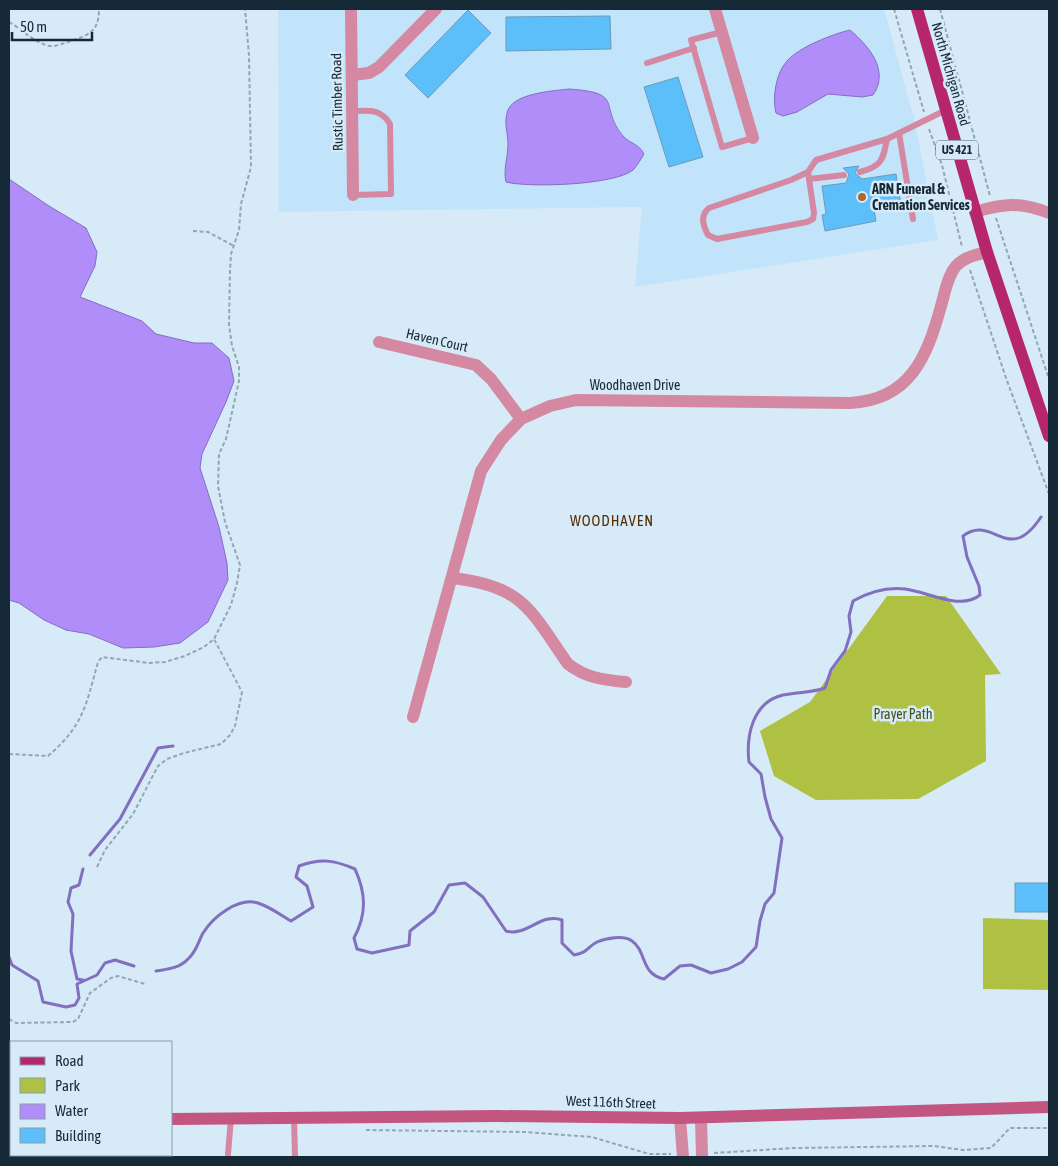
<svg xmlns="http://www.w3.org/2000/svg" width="1058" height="1166" viewBox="0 0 1058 1166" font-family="'Asap Condensed',sans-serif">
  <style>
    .built { fill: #c2e4fa }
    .green { fill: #aec142 }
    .water { fill: #b18dfa; stroke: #826fbf }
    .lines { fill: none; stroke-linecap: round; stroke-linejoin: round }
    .stream { stroke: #826fbf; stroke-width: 3 }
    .building { fill: #5cbffa; stroke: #6b9bba }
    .path { stroke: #92a6b3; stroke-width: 2; stroke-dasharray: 4 2.5; stroke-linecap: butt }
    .lane { stroke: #d488a2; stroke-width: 6 }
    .street { stroke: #d488a2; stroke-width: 12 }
    .secondary { stroke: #c35681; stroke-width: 12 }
    .primary { stroke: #b5276a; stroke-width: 12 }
    .poi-dot { fill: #aa6934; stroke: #d6eaf7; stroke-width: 2 }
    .labels { text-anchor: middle; stroke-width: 5; stroke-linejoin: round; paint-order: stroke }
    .shield { fill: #d6eaf7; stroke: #4f6370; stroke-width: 1 }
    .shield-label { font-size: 12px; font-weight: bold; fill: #152936 }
    .street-label { font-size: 14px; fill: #152936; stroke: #d6eaf7 }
    .poi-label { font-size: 14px; font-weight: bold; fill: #152936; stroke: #d6eaf7; text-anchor: start }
    .park-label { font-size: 14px; fill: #464e1a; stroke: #d6eaf7 }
    .neighbourhood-label { font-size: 15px; letter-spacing: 1px; fill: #572d04; stroke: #d6eaf7 }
  </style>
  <rect width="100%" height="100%" fill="#d6eaf7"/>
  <!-- built -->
  <path class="built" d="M278 9H884L914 118 938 240 635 287 642 207 279 212Z"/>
  <!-- green -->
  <g class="green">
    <path d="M887 596H946L1001 674 985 675 986 761 918 799 816 800 774 776 760 731 810 702Z"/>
    <path d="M983 918 1049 920V990L983 989Z"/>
  </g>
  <!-- water -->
  <g class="water">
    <path d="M850 30C869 46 890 71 873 95L862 97 828 94 797 112 783 116 776 113C772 97 776 73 787 61 799 47 833 34 850 30Z"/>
    <path d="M569 89C627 93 597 106 624 137 631 144 639 144 644 154 641 159 637 166 633 170 615 185 529 188 506 182 503 170 508 157 508 144 508 133 504 124 507 113 511 93 553 91 569 89Z"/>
    <path d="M9 179 49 206 86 228 97 252 95 266 80 297 142 321 156 334 194 343H212L229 358 234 381 226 402 202 454 200 468 219 527 227 563 228 580 208 622 180 643 154 647 123 648 89 634 66 630 44 620 19 603 9 600Z"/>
  </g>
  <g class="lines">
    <!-- stream -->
    <g class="stream">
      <path d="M90 855 120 819 158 748 173 746"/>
      <path d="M83 869 79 885 71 888 68 902 73 914 71 951 77 979 83 980"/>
      <path d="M9 957 12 965 38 981 43 1002 66 1007 75 1005 79 998 77 984 97 975 105 963 115 960 134 966"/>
      <path d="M156 971C168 969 180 968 188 959 197 951 198 942 203 933 213 917 238 897 258 903 270 907 281 915 291 921L313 907 307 886 296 877 299 866C321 858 334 860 355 869 366 893 367 914 354 938L357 949 372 953 409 945 410 931 434 912 449 885 465 883 483 897 506 931C527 937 541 912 562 920V943L574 955C588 953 587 947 597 942 606 938 624 935 632 941 647 951 640 974 664 979L680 966 691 965 711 973 728 969 742 962 756 947 760 921 765 904 774 893 782 838 771 819 765 797 761 774 749 762C746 737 752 702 783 695 797 692 811 693 825 688L831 670 845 651 851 632 849 616 853 601C869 592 887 587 905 589 929 592 960 611 980 595L979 586 967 557 963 536C993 513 1008 567 1041 517"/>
    </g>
  </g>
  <!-- building -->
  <g class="building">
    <path d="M468 10 491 33 428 98 405 75Z"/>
    <path d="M610 16 611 49 506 51V17Z"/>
    <path d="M678 77 703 157 669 167 644 87Z"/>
    <path d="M859 166 855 173 862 179 896 174 901 204 874 209 876 221 825 231 822 215 826 214 822 186 846 183 849 174 843 168Z"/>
    <rect x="1015" y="883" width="34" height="29"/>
  </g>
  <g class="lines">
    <!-- path -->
    <g class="path">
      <path d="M894 9 924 112"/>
      <path d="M940 9 990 196"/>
      <path d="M9 22C21 29 33 41 46 45 53 48 61 44 68 42 88 35 99 33 99 9"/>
      <path d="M929 129 942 165 962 247"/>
      <path d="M996 218 1049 379"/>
      <path d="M193 231 208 232 234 246"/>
      <path d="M970 270 1006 378 1049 494"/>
      <path d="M9 754 48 756C84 725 86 705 98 662L102 657 149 663 165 662 185 656 204 647 214 639 231 605 237 583 240 565 225 522 218 486 219 454 226 439 239 381V367L232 346 229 325 230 270 231 254 239 230 241 204 251 167 249 55 245 9"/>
      <path d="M97 867 105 850 133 814 158 766 167 759 184 753 221 744 230 735 235 726 242 692 214 639"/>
      <path d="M9 1019 16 1023 73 1022 78 1019 90 993 111 978 118 976 145 984"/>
      <path d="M366 1130 526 1132 592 1137 649 1154H671"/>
      <path d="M714 1153 794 1148 934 1146 963 1150 991 1148 1010 1128H1049"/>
    </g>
    <!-- lane -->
    <g class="lane">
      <path d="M722 32 691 40 722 147 753 138"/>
      <path d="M647 63 694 48"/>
      <path d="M352 111C369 111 380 108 390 124L391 194 353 195"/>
      <path d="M899 133 913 219"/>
      <path d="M808 172 791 180 709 208C700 215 703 226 708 235L717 239 807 222 813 219 814 213 808 172 816 160 887 139 946 110"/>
      <path d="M860 172C882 166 883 160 887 139"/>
      <path d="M809 179 844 175"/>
      <path d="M294 1118 295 1157"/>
      <path d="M228 1154 231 1118"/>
    </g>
    <!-- street -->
    <g class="street">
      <path d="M351 9 353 195"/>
      <path d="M715 9 753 138"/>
      <path d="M352 75 369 73 379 67 436 9"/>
      <path d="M975 212C1005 203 1020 202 1049 213"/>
      <path d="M379 342 476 365 491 379 521 419"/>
      <path d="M452 578C524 586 530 610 568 664 586 678 604 680 626 682"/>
      <path d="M413 717 481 471 501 440 521 419 550 406 576 400 850 403C910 400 927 357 941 306 945 293 947 277 956 266 964 257 976 255 987 252"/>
      <path d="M680 1118 683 1157"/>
      <path d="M701 1118 702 1157"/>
    </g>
    <!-- secondary -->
    <g class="secondary">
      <path d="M171 1119 497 1116 680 1118 1049 1107"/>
      <path d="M9 1121H11"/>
    </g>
    <!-- primary -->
    <path class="primary" d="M917 9 987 252 1049 436"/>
  </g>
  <!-- markers -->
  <circle class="poi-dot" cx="862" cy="197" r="5"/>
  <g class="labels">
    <!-- shield labels -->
    <rect class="shield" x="936" y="140.5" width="42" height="19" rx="4"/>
    <g class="shield-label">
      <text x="957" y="154">US 421</text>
    </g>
    <!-- street labels -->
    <g class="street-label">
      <text transform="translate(951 74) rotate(74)" y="5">North Michigan Road</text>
      <text transform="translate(337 102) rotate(-91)" y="5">Rustic Timber Road</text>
      <text transform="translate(437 340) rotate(13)" y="5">Haven Court</text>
      <text x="635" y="390">Woodhaven Drive</text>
      <text transform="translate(611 1102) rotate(2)" y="5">West 116th Street</text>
    </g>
    <!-- poi labels -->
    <g class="poi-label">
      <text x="872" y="194">ARN Funeral &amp;<tspan x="872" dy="16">Cremation Services</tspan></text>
    </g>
    <!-- park labels -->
    <g class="park-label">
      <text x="903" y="719">Prayer Path</text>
    </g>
    <!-- neighbourhood labels -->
    <g class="neighbourhood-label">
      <text x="612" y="526">WOODHAVEN</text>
    </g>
  </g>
  <!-- border -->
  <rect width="1058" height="1166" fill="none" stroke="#152936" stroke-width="20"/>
  <!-- legend -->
  <rect x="10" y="1041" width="162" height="115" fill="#d6eaf7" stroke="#899daa"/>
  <rect x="20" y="1057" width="25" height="8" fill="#b5276a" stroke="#899daa"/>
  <text x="55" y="1066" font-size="15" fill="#152936">Road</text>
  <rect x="20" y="1078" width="25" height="15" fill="#aec142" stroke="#899daa"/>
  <text x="55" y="1091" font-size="15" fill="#152936">Park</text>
  <rect x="20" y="1104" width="25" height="15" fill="#b18dfa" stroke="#899daa"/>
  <text x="55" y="1116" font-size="15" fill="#152936">Water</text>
  <rect x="20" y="1128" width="25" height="15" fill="#5cbffa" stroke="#899daa"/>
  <text x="55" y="1141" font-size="15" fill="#152936">Building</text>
  <!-- scale -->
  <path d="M12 32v8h80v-8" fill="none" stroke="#152936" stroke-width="2.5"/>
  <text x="20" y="32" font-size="15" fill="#152936" stroke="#d6eaf7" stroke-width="4" paint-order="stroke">50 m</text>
</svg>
